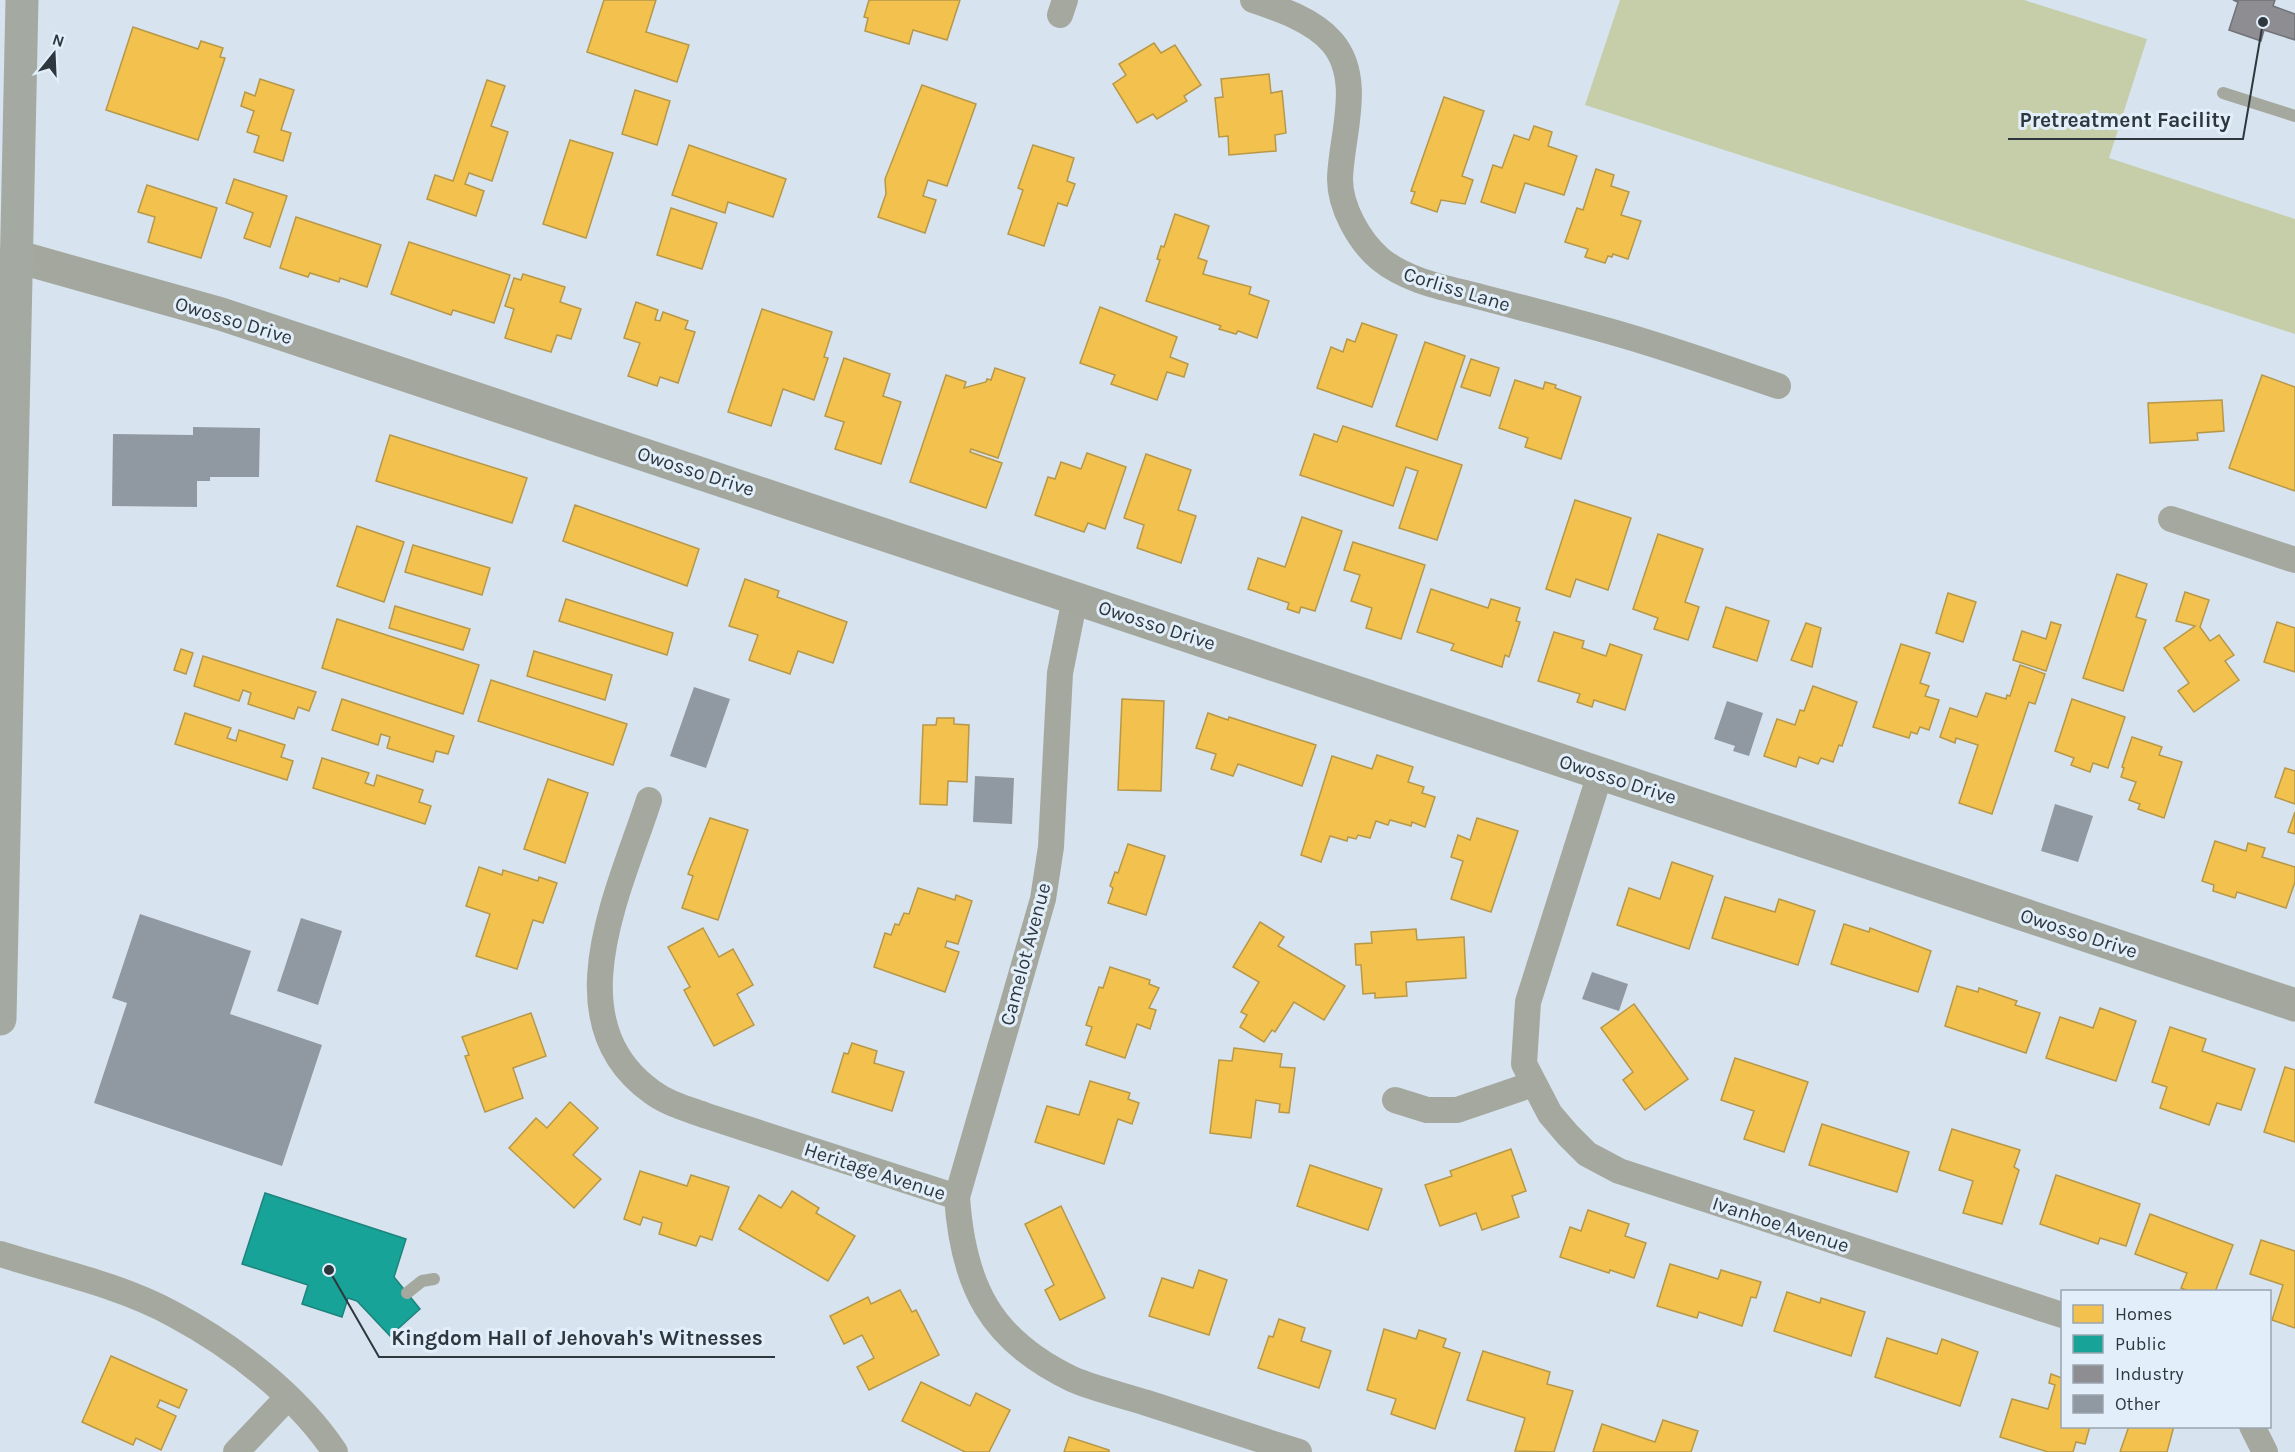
<svg xmlns="http://www.w3.org/2000/svg" width="2295" height="1452" viewBox="0 0 2295 1452" font-family="Karla,sans-serif">
  <style>
    .green { fill: #c5cea9 }
    .homes { fill: #f2c14e; stroke: #b79849; stroke-width: 1.5 }
    .public { fill: #17a398; stroke: #1e837d; stroke-width: 1.5 }
    .industry { fill: #8d8d92; stroke: #707379; stroke-width: 1.5 }
    .building { fill: #9099a1 }
    .lines { fill: none; stroke-linecap: round; stroke-linejoin: round }
    .lane { stroke: #a5a89e; stroke-width: 12 }
    .street { stroke: #a5a89e; stroke-width: 26 }
    .secondary { stroke: #a3a79e; stroke-width: 33 }
    .primary { stroke: #a4aaa2; stroke-width: 33 }
    .labels { text-anchor: middle; stroke-width: 6; stroke-linejoin: round; paint-order: stroke }
    .street-label { font-size: 20px; fill: #2e373e; stroke: #e2effb }
    .leader { fill: none; stroke: #2e373e; stroke-width: 2 }
    .callout-dot { fill: #2e373e; stroke: #e2effb; stroke-width: 2 }
    .callout-label { font-size: 21px; text-anchor: middle; font-weight: bold; fill: #2e373e; stroke: #e2effb; stroke-width: 6; stroke-linejoin: round; paint-order: stroke }
  </style>
  <rect width="100%" height="100%" fill="#d7e3ee"/>
  <!-- green -->
  <path class="green" d="M1620 0H2024L2147 39 2109 158 2295 219V334L1585 105Z"/>
  <!-- homes -->
  <g class="homes">
    <path d="M604 0H656L646 32 689 45 677 82 587 52Z"/>
    <path d="M869 0H960L947 40 913 30 909 44 865 31 868 18 864 17Z"/>
    <path d="M133 27 198 49 201 41 223 48 220 57 225 58 198 140 106 110Z"/>
    <path d="M1154 43 1161 53 1175 45 1201 85 1184 96 1187 101 1157 119 1153 114 1137 123 1113 84 1126 75 1119 64Z"/>
    <path d="M1269 74 1271 93 1282 91 1286 133 1275 135 1276 151 1229 155 1228 136 1219 137 1215 98 1223 97 1221 79Z"/>
    <path d="M260 79 294 90 281 130 291 133 283 161 254 152 259 136 247 132 254 111 241 106 245 92 255 96Z"/>
    <path d="M487 80 505 86 491 126 508 132 492 181 469 173 465 184 484 191 476 216 427 199 435 175 453 181Z"/>
    <path d="M922 85 976 104 947 186 928 180 923 196 936 200 925 233 878 217 886 194 885 179Z"/>
    <path d="M635 90 670 101 657 145 622 134Z"/>
    <path d="M1444 97 1484 111 1462 176 1473 180 1465 204 1441 200 1437 212 1411 203 1415 192 1411 191Z"/>
    <path d="M1534 126 1552 132 1548 146 1577 156 1564 195 1525 183 1515 213 1481 202 1493 165 1502 168 1514 135 1529 140Z"/>
    <path d="M570 140 613 153 586 238 543 224Z"/>
    <path d="M689 145 786 179 773 217 728 202 725 213 672 195Z"/>
    <path d="M1033 145 1074 158 1067 181 1075 184 1067 206 1058 203 1044 246 1008 234 1023 190 1018 188Z"/>
    <path d="M1596 169 1614 175 1611 186 1629 192 1621 215 1641 221 1628 259 1613 254 1612 257 1608 256 1605 263 1585 257 1588 249 1565 242 1577 208 1583 210Z"/>
    <path d="M234 179 287 196 270 247 244 238 253 213 226 203Z"/>
    <path d="M147 185 217 208 201 258 148 242 155 217 138 212Z"/>
    <path d="M671 208 717 223 702 269 657 255Z"/>
    <path d="M1175 214 1209 226 1198 258 1207 261 1203 274 1251 287 1249 294 1269 301 1257 338 1238 331 1236 334 1219 329 1221 326 1146 301 1160 260 1157 259 1161 246 1164 247Z"/>
    <path d="M296 217 381 245 367 287 340 278 339 282 310 273 308 277 280 268Z"/>
    <path d="M409 242 510 275 494 323 453 310 451 315 391 294Z"/>
    <path d="M523 274 565 287 560 302 581 309 571 339 557 335 551 352 505 338 514 309 505 306 514 278 521 280Z"/>
    <path d="M636 302 658 310 655 320 660 321 663 312 688 321 685 329 695 332 678 383 660 377 657 386 628 376 640 343 624 338Z"/>
    <path d="M1100 307 1177 337 1170 357 1188 364 1184 377 1167 372 1157 400 1111 384 1115 375 1080 363Z"/>
    <path d="M762 309 832 332 824 357 828 358 814 400 783 389 771 426 728 412Z"/>
    <path d="M1362 323 1397 335 1372 407 1317 388 1331 347 1343 352 1347 339 1355 342Z"/>
    <path d="M1425 342 1465 356 1437 440 1396 426Z"/>
    <path d="M844 358 890 374 883 396 901 402 881 464 835 449 844 422 825 416Z"/>
    <path d="M1471 359 1499 368 1490 396 1461 387Z"/>
    <path d="M995 368 1025 378 998 458 971 449 970 452 1002 463 986 508 910 482 946 375 966 382 964 388 986 382 987 379 991 380Z"/>
    <path d="M2262 375 2295 387V491L2229 468Z"/>
    <path d="M1515 380 1543 389 1545 382 1556 385 1555 388 1581 397 1561 459 1525 447 1528 438 1499 428Z"/>
    <path d="M2222 400 2224 431 2197 433 2198 440 2150 443 2148 403Z"/>
    <path d="M1343 426 1462 465 1437 540 1399 528 1418 471 1406 467 1393 506 1300 475 1314 434 1337 442Z"/>
    <path d="M390 435 527 478 512 523 376 481Z"/>
    <path d="M1087 453 1126 467 1105 529 1088 523 1084 532 1035 515 1048 477 1055 479 1061 462 1081 469Z"/>
    <path d="M1146 454 1191 470 1178 510 1196 516 1181 563 1137 548 1144 525 1124 518Z"/>
    <path d="M1575 500 1631 518 1608 590 1576 579 1570 597 1546 589Z"/>
    <path d="M575 505 699 549 687 586 563 541Z"/>
    <path d="M1302 517 1342 531 1315 611 1301 607 1299 613 1287 609 1289 603 1248 589 1258 558 1285 567Z"/>
    <path d="M357 526 404 542 384 602 337 586Z"/>
    <path d="M1658 534 1703 549 1685 602 1699 607 1688 640 1654 629 1658 618 1633 609Z"/>
    <path d="M1353 542 1425 565 1401 639 1366 628 1372 608 1351 601 1360 575 1344 570Z"/>
    <path d="M413 545 490 568 482 595 405 572Z"/>
    <path d="M2117 574 2147 584 2136 617 2146 620 2123 691 2083 678Z"/>
    <path d="M745 579 779 591 777 597 847 622 833 663 798 651 790 674 749 660 758 635 729 626Z"/>
    <path d="M1431 589 1488 608 1491 599 1520 608 1516 621 1520 622 1509 657 1505 655 1502 667 1451 650 1454 644 1417 632Z"/>
    <path d="M2185 592 2209 600 2200 627 2210 641 2219 635 2234 655 2225 661 2239 680 2194 712 2178 691 2189 683 2164 648 2195 626 2176 621Z"/>
    <path d="M1948 593 1976 602 1963 642 1936 633Z"/>
    <path d="M566 599 673 633 667 655 559 621Z"/>
    <path d="M395 606 470 629 463 650 389 628Z"/>
    <path d="M1726 607 1769 621 1757 661 1713 647Z"/>
    <path d="M337 619 479 665 463 714 322 668Z"/>
    <path d="M2051 622 2061 625 2046 671 2013 660 2022 631 2046 639Z"/>
    <path d="M2277 622 2295 628V672L2264 662Z"/>
    <path d="M1806 623 1821 628 1812 667 1791 660Z"/>
    <path d="M1554 632 1584 641 1582 648 1606 656 1610 644 1642 655 1625 710 1594 700 1592 707 1577 702 1580 694 1538 681Z"/>
    <path d="M1901 644 1930 653 1920 683 1929 686 1925 696 1939 700 1929 730 1920 727 1917 734 1911 732 1909 738 1873 727Z"/>
    <path d="M181 649 193 653 186 674 174 670Z"/>
    <path d="M534 651 612 675 605 700 527 676Z"/>
    <path d="M203 656 316 692 309 711 298 707 294 719 248 704 251 693 243 690 239 701 194 686Z"/>
    <path d="M2020 665 2045 674 2035 704 2029 702 1992 814 1959 803 1978 745 1956 738 1955 743 1940 737 1950 708 1977 717 1986 693 2006 699 2007 695 2010 696Z"/>
    <path d="M491 680 627 724 613 765 478 721Z"/>
    <path d="M1813 686 1857 702 1842 746 1839 745 1833 762 1821 758 1818 764 1799 757 1796 767 1764 756 1777 719 1795 725 1800 710 1804 711Z"/>
    <path d="M342 699 454 736 448 754 436 751 433 762 387 748 390 737 381 734 378 745 332 730Z"/>
    <path d="M1122 699 1164 701 1161 791 1118 790Z"/>
    <path d="M2072 699 2125 717 2108 768 2093 763 2090 772 2071 765 2074 758 2055 751Z"/>
    <path d="M185 713 231 728 227 738 236 741 239 730 285 745 281 757 293 761 287 780 175 744Z"/>
    <path d="M1208 713 1228 720 1229 717 1316 745 1302 786 1238 764 1233 776 1211 769 1216 754 1196 748Z"/>
    <path d="M937 718H954V724L969 725 967 782 948 781 947 805 920 804 923 725H936Z"/>
    <path d="M2132 737 2162 747 2159 755 2182 762 2164 818 2138 809 2140 804 2129 800 2136 782 2121 777 2124 768 2122 767Z"/>
    <path d="M1377 755 1413 767 1408 782 1424 787 1422 793 1435 797 1425 827 1412 822 1411 826 1390 820 1388 825 1376 821 1370 838 1358 835 1356 839 1348 837 1347 841 1330 836 1321 862 1301 855 1332 756 1372 769Z"/>
    <path d="M322 758 369 773 365 783 374 786 377 775 423 790 419 802 431 806 425 824 313 788Z"/>
    <path d="M2285 768 2295 771V804L2275 797Z"/>
    <path d="M548 779 588 793 565 863 524 849Z"/>
    <path d="M2295 812V834L2288 832Z"/>
    <path d="M710 818 748 830 718 920 682 908 693 876 688 874Z"/>
    <path d="M1477 818 1518 831 1491 912 1451 899 1463 861 1451 857 1458 835 1470 840Z"/>
    <path d="M2215 841 2246 851 2248 843 2265 848 2262 857 2295 867V882L2286 908 2237 892 2235 898 2213 891 2214 885 2202 881Z"/>
    <path d="M1128 844 1165 856 1146 915 1108 903 1113 888 1110 886 1115 872 1118 873Z"/>
    <path d="M1672 862 1713 876 1689 949 1617 925 1629 888 1660 899Z"/>
    <path d="M479 867 502 875 503 870 538 881 539 877 557 883 543 923 533 920 517 969 476 956 490 914 466 906Z"/>
    <path d="M918 888 955 900 956 895 972 901 958 944 947 941 945 947 959 952 945 992 874 967 885 933 891 935 895 924 899 925 904 913 909 914Z"/>
    <path d="M1725 897 1775 912 1779 899 1815 911 1798 965 1712 938Z"/>
    <path d="M1260 922 1284 937 1278 946 1345 986 1324 1020 1294 1002 1275 1032 1272 1030 1264 1042 1240 1027 1247 1015 1241 1012 1259 982 1233 967Z"/>
    <path d="M1844 924 1869 932 1870 928 1931 951 1918 992 1831 964Z"/>
    <path d="M703 928 719 957 733 949 753 985 737 994 754 1025 714 1046 684 990 690 987 668 947Z"/>
    <path d="M1416 929 1417 940 1464 937 1466 978 1406 982 1407 996 1375 998V993L1363 994 1361 965H1356L1355 944 1372 943 1371 932Z"/>
    <path d="M1110 967 1150 980 1149 984 1159 988 1149 1008 1156 1010 1150 1029 1137 1024 1125 1058 1086 1045 1092 1027 1086 1025 1099 987 1103 988Z"/>
    <path d="M1957 986 1978 992 1979 988 2017 1001 2015 1005 2040 1013 2026 1053 1945 1026Z"/>
    <path d="M1634 1004 1688 1079 1645 1110 1623 1080 1633 1072 1601 1028Z"/>
    <path d="M2100 1008 2136 1021 2116 1081 2046 1058 2060 1017 2093 1028Z"/>
    <path d="M531 1013 546 1056 513 1068 523 1098 485 1112 465 1056 469 1055 462 1037Z"/>
    <path d="M2170 1027 2206 1039 2202 1051 2255 1069 2241 1110 2217 1103 2209 1125 2160 1108 2167 1087 2152 1082Z"/>
    <path d="M852 1043 877 1051 874 1063 904 1072 892 1111 832 1092 844 1053 848 1054Z"/>
    <path d="M1234 1048 1282 1054 1280 1067 1295 1068 1289 1113 1279 1112 1280 1104 1256 1100 1251 1138 1210 1133 1219 1060 1232 1061Z"/>
    <path d="M1735 1058 1808 1082 1784 1152 1744 1139 1754 1111 1721 1100Z"/>
    <path d="M2285 1067 2295 1070V1142L2264 1132Z"/>
    <path d="M1090 1081 1130 1093 1128 1099 1139 1103 1132 1124 1118 1119 1104 1164 1035 1142 1047 1106 1079 1115Z"/>
    <path d="M570 1102 598 1128 573 1155 601 1179 574 1208 509 1148 536 1118 547 1128Z"/>
    <path d="M1822 1124 1909 1152 1897 1192 1809 1165Z"/>
    <path d="M1952 1129 2020 1150 2014 1167 2019 1170 2002 1224 1963 1213 1973 1181 1939 1170Z"/>
    <path d="M1511 1149 1526 1191 1512 1196 1519 1217 1482 1230 1476 1213 1440 1226 1425 1185 1452 1176 1450 1171Z"/>
    <path d="M1310 1165 1382 1189 1368 1230 1297 1206Z"/>
    <path d="M640 1171 687 1186 691 1175 729 1187 712 1240 700 1236 696 1246 659 1234 662 1223 643 1217 640 1225 624 1219Z"/>
    <path d="M2056 1175 2140 1204 2126 1246 2100 1238 2098 1244 2040 1224Z"/>
    <path d="M792 1191 819 1208 816 1213 855 1236 828 1281 739 1229 759 1195 781 1208Z"/>
    <path d="M1061 1206 1105 1298 1060 1320 1045 1290 1054 1285 1025 1224Z"/>
    <path d="M1588 1210 1629 1224 1625 1236 1646 1243 1634 1278 1610 1270 1609 1273 1560 1257 1570 1227 1581 1231Z"/>
    <path d="M2150 1214 2233 1245 2215 1292H2191L2181 1288 2187 1273 2135 1254Z"/>
    <path d="M2261 1240 2295 1251V1328L2272 1320 2283 1285 2250 1274Z"/>
    <path d="M1670 1264 1718 1279 1721 1270 1761 1282 1756 1298 1751 1297 1742 1326 1699 1312 1697 1318 1657 1306Z"/>
    <path d="M1199 1270 1227 1280 1209 1335 1149 1316 1162 1278 1193 1288Z"/>
    <path d="M900 1290 912 1312 916 1310 939 1355 869 1390 857 1367 874 1358 862 1335 844 1344 830 1316 868 1297 871 1304Z"/>
    <path d="M1787 1292 1820 1303 1821 1298 1865 1312 1851 1356 1774 1331Z"/>
    <path d="M1279 1319 1305 1328 1301 1341 1331 1351 1319 1388 1258 1368 1269 1336 1273 1337Z"/>
    <path d="M1384 1329 1416 1339 1419 1330 1446 1339 1443 1347 1460 1353 1435 1429 1391 1414 1396 1399 1367 1390Z"/>
    <path d="M1887 1338 1937 1354 1942 1339 1978 1352 1960 1406 1875 1377Z"/>
    <path d="M1483 1351 1550 1372 1547 1384 1573 1391 1554 1452 1515 1451 1525 1418 1467 1400Z"/>
    <path d="M111 1356 187 1390 179 1408 160 1400 157 1407 176 1416 161 1450 136 1438 133 1445 82 1422Z"/>
    <path d="M2051 1374 2062 1378V1426H2090L2085 1444 2076 1442 2073 1452H2048L2000 1437 2012 1399 2048 1409 2055 1385 2049 1383Z"/>
    <path d="M921 1382 970 1406 976 1393 1010 1410 989 1452H965L902 1421Z"/>
    <path d="M1663 1420 1698 1431 1691 1452H1593L1602 1424 1655 1442Z"/>
    <path d="M2129 1426H2174L2167 1452H2120Z"/>
    <path d="M1069 1437 1109 1450V1452H1064Z"/>
  </g>
  <!-- public -->
  <path class="public" d="M265 1193 406 1239 394 1277 420 1309 390 1336 357 1301 348 1298 342 1317 302 1304 308 1285 242 1264Z"/>
  <!-- industry -->
  <path class="industry" d="M2233 0H2275L2273 6 2295 14V40L2264 30 2261 41 2229 30 2238 2Z"/>
  <!-- building -->
  <g class="building">
    <path d="M193 427 260 428 259 477H210V481H197V507L112 506 113 434 193 435Z"/>
    <path d="M694 687 730 699 706 768 670 756Z"/>
    <path d="M1727 701 1763 713 1749 756 1733 751 1735 746 1714 739Z"/>
    <path d="M975 776 1014 778 1012 824 973 822Z"/>
    <path d="M2055 804 2093 816 2078 862 2041 851Z"/>
    <path d="M140 914 251 951 230 1014 322 1045 282 1166 94 1103 127 1003 112 998Z"/>
    <path d="M301 918 342 931 318 1005 277 991Z"/>
    <path d="M1592 972 1628 984 1619 1011 1582 999Z"/>
  </g>
  <g class="lines">
    <!-- lane -->
    <g class="lane">
      <path d="M2223 93 2295 116"/>
      <path d="M407 1293 422 1281 434 1279"/>
    </g>
    <!-- street -->
    <g class="street">
      <path d="M1253 0C1280 9 1313 20 1332 42 1364 79 1341 136 1340 179 1340 207 1359 241 1380 259 1408 282 1447 288 1481 297 1530 310 1578 322 1626 336 1677 351 1728 369 1778 386"/>
      <path d="M1060 15 1065 0"/>
      <path d="M2171 519 2295 560"/>
      <path d="M1600 774 1528 1002 1524 1064 1550 1114 1568 1135 1587 1154 1619 1171 2062 1315"/>
      <path d="M649 800C620 890 553 1021 652 1092 668 1104 688 1109 707 1116L957 1197C963 1285 990 1340 1072 1379 1095 1389 1122 1395 1147 1403 1197 1419 1248 1436 1299 1452"/>
      <path d="M1395 1100 1427 1110H1457L1533 1084"/>
      <path d="M957 1197 1043 899 1051 847 1060 673 1075 598"/>
      <path d="M0 1254C57 1272 120 1285 173 1314 233 1346 297 1395 335 1452"/>
      <path d="M2252 1426 2265 1452"/>
      <path d="M236 1452 288 1397"/>
    </g>
    <!-- secondary -->
    <path class="secondary" d="M15 256 221 314 342 354 2295 1005"/>
    <!-- primary -->
    <path class="primary" d="M0 1019 22 0"/>
  </g>
  <g class="labels">
    <!-- street labels -->
    <g class="street-label">
      <text transform="translate(1457 289) rotate(17)" y="7">Corliss Lane</text>
      <text transform="translate(234 320) rotate(17)" y="7">Owosso Drive</text>
      <text transform="translate(696 471) rotate(18)" y="7">Owosso Drive</text>
      <text transform="translate(1157 625) rotate(18)" y="7">Owosso Drive</text>
      <text transform="translate(1618 779) rotate(18)" y="7">Owosso Drive</text>
      <text transform="translate(2079 933) rotate(18)" y="7">Owosso Drive</text>
      <text transform="translate(1025 954) rotate(-75)" y="7">Camelot Avenue</text>
      <text transform="translate(875 1171) rotate(18)" y="7">Heritage Avenue</text>
      <text transform="translate(1781 1224) rotate(18)" y="7">Ivanhoe Avenue</text>
    </g>
  </g>
  <!-- callouts -->
  <path class="leader" d="M2263 22L2243 139H2008M329 1270L379 1357H775"/>
  <g class="callout-dot">
    <circle cx="2263" cy="22" r="6"/>
    <circle cx="329" cy="1270" r="6"/>
  </g>
  <g class="callout-label">
    <text x="2125" y="127">Pretreatment Facility</text>
    <text x="577" y="1345">Kingdom Hall of Jehovah's Witnesses</text>
  </g>
  <!-- legend -->
  <rect x="2061" y="1290" width="210" height="138" fill="#e2effb" stroke="#9aa5af" stroke-width="1.5"/>
  <rect x="2073" y="1305" width="30" height="18" fill="#f2c14e" stroke="#9aa5af" stroke-width="1.5"/>
  <text x="2115" y="1320" font-size="18" fill="#2e373e">Homes</text>
  <rect x="2073" y="1335" width="30" height="18" fill="#17a398" stroke="#9aa5af" stroke-width="1.5"/>
  <text x="2115" y="1350" font-size="18" fill="#2e373e">Public</text>
  <rect x="2073" y="1365" width="30" height="18" fill="#8d8d92" stroke="#9aa5af" stroke-width="1.5"/>
  <text x="2115" y="1380" font-size="18" fill="#2e373e">Industry</text>
  <rect x="2073" y="1395" width="30" height="18" fill="#9099a1" stroke="#9aa5af" stroke-width="1.5"/>
  <text x="2115" y="1410" font-size="18" fill="#2e373e">Other</text>
  <!-- north arrow -->
  <g transform="translate(54 54) rotate(18)" stroke="#e2effb" stroke-width="4.5" paint-order="stroke">
  <path d="M0-4.5L10 22L0 15L-10 22Z" fill="#2e373e"/>
  <text y="-9" font-size="16" font-weight="bold" text-anchor="middle" fill="#2e373e">N</text>
  </g>
</svg>
